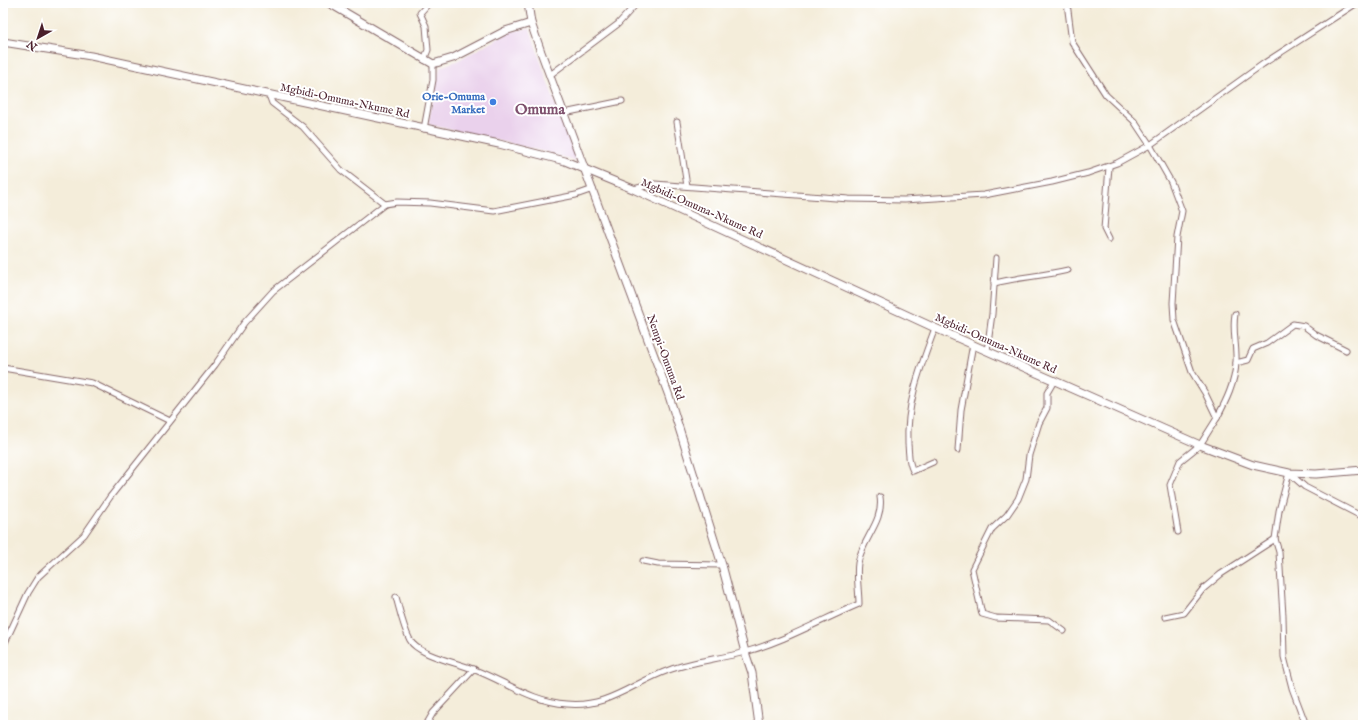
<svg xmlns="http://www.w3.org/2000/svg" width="1366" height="728" viewBox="0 0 1366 728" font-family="'IM FELL English',serif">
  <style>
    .built { fill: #ead1ec }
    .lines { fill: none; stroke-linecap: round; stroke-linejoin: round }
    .street-casing { stroke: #866768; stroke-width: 7 }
    .secondary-casing { stroke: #866768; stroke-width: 9 }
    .street { stroke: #fff; stroke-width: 5 }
    .secondary { stroke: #fff; stroke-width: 7 }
    .shop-dot { fill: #3f7fe0; stroke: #fff; stroke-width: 1.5 }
    .labels { text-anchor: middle; stroke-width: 4; stroke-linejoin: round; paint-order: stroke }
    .shop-label { font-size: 11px; font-weight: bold; fill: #366cbe; stroke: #fff; text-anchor: end }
    .street-label { font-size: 11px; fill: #4a1f2b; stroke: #fff }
    .district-label { font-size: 15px; font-weight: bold; fill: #7e506d; stroke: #fff }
  </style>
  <rect width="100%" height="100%" fill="#fff"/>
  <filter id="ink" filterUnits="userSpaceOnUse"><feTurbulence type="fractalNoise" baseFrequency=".025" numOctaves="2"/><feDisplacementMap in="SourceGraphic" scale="8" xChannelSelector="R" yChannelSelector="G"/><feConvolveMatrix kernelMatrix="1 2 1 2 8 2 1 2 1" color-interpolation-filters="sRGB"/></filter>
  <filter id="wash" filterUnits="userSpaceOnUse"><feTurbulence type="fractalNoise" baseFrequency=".012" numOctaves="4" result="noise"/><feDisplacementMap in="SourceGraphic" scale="16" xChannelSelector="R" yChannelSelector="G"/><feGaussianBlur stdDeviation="0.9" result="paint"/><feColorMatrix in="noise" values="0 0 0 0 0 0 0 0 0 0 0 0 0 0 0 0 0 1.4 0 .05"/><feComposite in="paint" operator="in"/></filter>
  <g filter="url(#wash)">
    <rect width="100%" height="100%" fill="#f4edda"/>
    <!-- built -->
    <path class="built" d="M530 28 547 80 577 161 545 152 430 125 428 123 440 67 456 61 512 31Z"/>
  </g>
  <g filter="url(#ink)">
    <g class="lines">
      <defs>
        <g id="street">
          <path d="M1067 3 1072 42 1106 95 1134 121 1150 145 1171 182 1182 211 1177 237 1173 303 1174 320 1192 372 1205 393 1217 418C1226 401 1235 383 1236 363 1237 346 1232 331 1235 314"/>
          <path d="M424 60 428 50 426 26 420 13 429 3"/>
          <path d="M550 75 618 24 637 3"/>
          <path d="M269 95 272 103 303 127 341 170 385 204"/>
          <path d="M564 113 622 101"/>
          <path d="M677 122 687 186"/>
          <path d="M424 129 433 80V64"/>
          <path d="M633 189 655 184 849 199 904 200 984 195 1052 182 1088 173 1117 163 1150 145 1263 64 1357 3"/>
          <path d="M1109 239 1104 229 1109 167"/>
          <path d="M994 283C1019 277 1043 276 1068 270"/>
          <path d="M987 351 992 314 996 258"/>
          <path d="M1236 363 1248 360 1253 349 1267 343 1293 324 1304 326 1316 335 1346 350"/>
          <path d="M3 368 92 383 170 421"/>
          <path d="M1054 381 1047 393V408L1039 423 1029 455 1026 479 1018 499 1007 515 992 529 972 569 982 614 996 618 1049 620 1064 631"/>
          <path d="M958 450 961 410 973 344"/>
          <path d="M933 462 913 471C908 462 909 454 908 444 906 403 921 366 935 328"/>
          <path d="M1178 532 1170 485 1180 461 1200 445 1217 418"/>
          <path d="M643 561 658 564 722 565"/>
          <path d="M396 597C400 611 403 627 410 640 417 655 459 663 475 670 506 682 533 702 567 704 608 708 632 683 669 670 693 661 720 659 745 652 785 641 821 620 859 604 859 591 856 576 858 563 862 539 884 522 880 497"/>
          <path d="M1165 617 1184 613 1203 589 1221 574 1275 539"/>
          <path d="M3 647 28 593 38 577 84 535 110 497 215 365 244 323 273 291 385 204 397 202 430 203 494 211 576 195 593 189"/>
          <path d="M426 725 433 713 474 669"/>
          <path d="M1306 725 1292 688 1284 657 1283 616 1279 552 1275 539 1279 511 1289 473 1305 487 1363 517"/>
        </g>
        <g id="secondary">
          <path d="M329 3 433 64 453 58 505 31 531 23"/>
          <path d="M528 3 531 23 541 52 669 396 722 565 745 652 752 673 759 725"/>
          <path d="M3 42 91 56 499 144 565 161 633 189 935 328 1200 445 1253 465 1289 473 1316 474 1363 470"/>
        </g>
      </defs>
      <!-- street casing -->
      <use href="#street" class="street-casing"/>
      <!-- secondary casing -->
      <use href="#secondary" class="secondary-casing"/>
      <!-- street -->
      <use href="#street" class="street"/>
      <!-- secondary -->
      <use href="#secondary" class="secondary"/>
    </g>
  </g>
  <!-- markers -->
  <circle class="shop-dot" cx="493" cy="102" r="4"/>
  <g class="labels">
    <!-- shop labels -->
    <g class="shop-label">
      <text x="485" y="100">Orie-Omuma<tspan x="485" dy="13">Market</tspan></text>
    </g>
    <!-- street labels -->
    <g class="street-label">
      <text transform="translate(345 100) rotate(12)" y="4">Mgbidi-Omuma-Nkume Rd</text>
      <text transform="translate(702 208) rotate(24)" y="4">Mgbidi-Omuma-Nkume Rd</text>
      <text transform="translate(996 343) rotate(24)" y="4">Mgbidi-Omuma-Nkume Rd</text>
      <text transform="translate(666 357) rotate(70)" y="4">Nempi-Omuma Rd</text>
    </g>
    <!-- district labels -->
    <g class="district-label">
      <text x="540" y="114">Omuma</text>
    </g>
  </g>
  <!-- margin -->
  <rect width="1366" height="728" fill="none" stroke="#fff" stroke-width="16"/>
  <!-- north arrow -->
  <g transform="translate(38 38) rotate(219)" stroke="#ffffff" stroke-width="3" paint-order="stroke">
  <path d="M0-3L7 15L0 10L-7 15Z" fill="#4a1f2b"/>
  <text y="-6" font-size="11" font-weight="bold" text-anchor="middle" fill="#4a1f2b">N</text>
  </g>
</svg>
